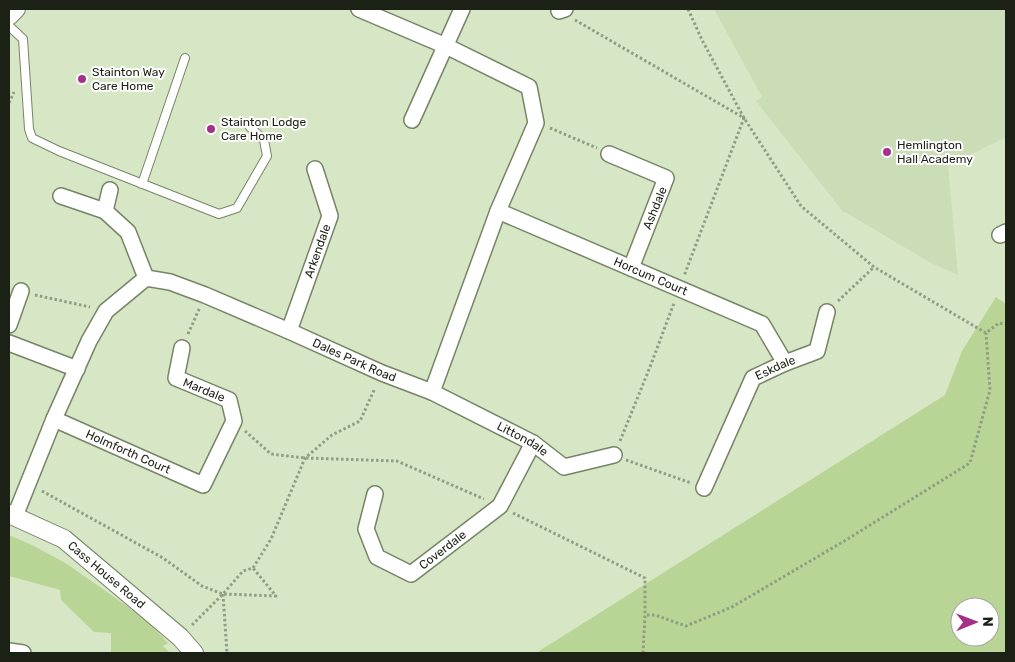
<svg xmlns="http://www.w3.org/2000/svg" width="1015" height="662" viewBox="0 0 1015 662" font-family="Rubik,sans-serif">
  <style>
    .built { fill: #caddb6 }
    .green { fill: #b8d596; fill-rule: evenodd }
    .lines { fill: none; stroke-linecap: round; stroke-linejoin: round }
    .service-casing { stroke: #768466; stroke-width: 10 }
    .minor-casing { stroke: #768466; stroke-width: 18 }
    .tertiary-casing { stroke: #768466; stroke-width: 20 }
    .path { stroke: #909c83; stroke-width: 3; stroke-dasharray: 2.5 2.5; stroke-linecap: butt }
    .service { stroke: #fff; stroke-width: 8 }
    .minor { stroke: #fff; stroke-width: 15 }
    .tertiary { stroke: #fff; stroke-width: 18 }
    .poi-dot { fill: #a4308a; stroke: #fff; stroke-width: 2 }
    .labels { text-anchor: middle; stroke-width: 4; stroke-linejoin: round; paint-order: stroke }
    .poi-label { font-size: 12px; fill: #1c2115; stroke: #fff; text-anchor: start }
    .street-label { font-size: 12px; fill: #1c2115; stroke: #fff }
  </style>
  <rect width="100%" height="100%" fill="#d7e7c6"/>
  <!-- built -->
  <path class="built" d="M714 9H1006V137L948 166 958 275 931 263 845 212 844 213 756 101 762 97Z"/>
  <!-- green -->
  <g class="green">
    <path d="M996 297 1006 304V653H536L945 395 962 351ZM960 607H990V637H960Z"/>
    <path d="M9 535 32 545 67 564 127 606 148 622 168 643 163 646 170 653H111V633L94 632 61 600 60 590 9 576Z"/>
  </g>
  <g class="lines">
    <defs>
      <g id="service">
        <path d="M9 26 23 39 29 129 32 138 59 151 219 214 237 208 267 156 264 140 250 127"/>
        <path d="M142 184 185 58"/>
      </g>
      <g id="minor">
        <path d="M559 11 565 9"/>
        <path d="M412 120 462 9"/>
        <path d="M609 154 666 178 631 268"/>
        <path d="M61 196 105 211 128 232 146 278"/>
        <path d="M105 211 110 190"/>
        <path id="s1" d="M498 211 762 324 785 363"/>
        <path d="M1000 235 1006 232"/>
        <path d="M9 325 21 291"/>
        <path id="s2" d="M289 331 330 216 315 169"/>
        <path d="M9 343 77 369"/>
        <path id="s3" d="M432 392 533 443 564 467 614 455"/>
        <path id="s4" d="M54 419 203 485 234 421 229 400 176 378 182 348"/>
        <path id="s5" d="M704 488 753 378 785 363 817 351 827 312"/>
        <path id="s6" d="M375 494 366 529 377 557 411 574 500 506 533 443"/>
        <path id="s7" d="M15 516 54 419 89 341 106 311 146 278 170 282 205 295 289 331 382 373 432 392 498 211 536 123 529 87 446 46 359 9"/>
        <path d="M9 651 23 653"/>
      </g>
      <g id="tertiary">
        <path d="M9 16 16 9"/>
        <path id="s8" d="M9 514 64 539 180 637 194 653"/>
      </g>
    </defs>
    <!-- service casing -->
    <use href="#service" class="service-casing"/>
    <!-- minor casing -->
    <use href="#minor" class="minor-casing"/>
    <!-- tertiary casing -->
    <use href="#tertiary" class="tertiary-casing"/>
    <!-- path -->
    <g class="path">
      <path d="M688 9 702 40 744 118 801 206 874 267 986 333 999 323 1006 324"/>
      <path d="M575 20 744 118 684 276"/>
      <path d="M9 103 14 92"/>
      <path d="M550 128 597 148"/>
      <path d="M35 295 90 307"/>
      <path d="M838 301 874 267"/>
      <path d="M188 334 200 307"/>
      <path d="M245 431 271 454 305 458 397 461 484 499"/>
      <path d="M620 441 650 367 674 303"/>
      <path d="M626 460 691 483"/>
      <path d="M42 491 163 558 202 586 223 594 276 596 253 568"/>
      <path d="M513 513 645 578V615"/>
      <path d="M223 594 227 653"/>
      <path d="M192 625 223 594 243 571 253 568 271 539 305 458 332 435 360 421 375 388"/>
      <path d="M643 653 645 615H655L686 626 732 607 846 540 970 463 990 390 986 333"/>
    </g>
    <!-- service -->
    <use href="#service" class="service"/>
    <!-- minor -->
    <use href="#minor" class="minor"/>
    <!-- tertiary -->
    <use href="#tertiary" class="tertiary"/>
  </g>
  <!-- markers -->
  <g class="poi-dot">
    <circle cx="82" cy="79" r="5"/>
    <circle cx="211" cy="129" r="5"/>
    <circle cx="887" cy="152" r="5"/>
  </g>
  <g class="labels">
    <!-- poi labels -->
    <g class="poi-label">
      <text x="92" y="76">Stainton Way<tspan x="92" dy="14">Care Home</tspan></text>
      <text x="221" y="126">Stainton Lodge<tspan x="221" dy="14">Care Home</tspan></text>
      <text x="897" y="149">Hemlington<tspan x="897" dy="14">Hall Academy</tspan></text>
    </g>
    <!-- street labels -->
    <g class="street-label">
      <text transform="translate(655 208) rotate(-68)" y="4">Ashdale</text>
      <text dy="4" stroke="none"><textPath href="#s2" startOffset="85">Arkendale</textPath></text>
      <text dy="4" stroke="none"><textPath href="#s1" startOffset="166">Horcum Court</textPath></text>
      <text dy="4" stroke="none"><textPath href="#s7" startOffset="501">Dales Park Road</textPath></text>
      <text dy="4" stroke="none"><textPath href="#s5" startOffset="145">Eskdale</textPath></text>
      <text transform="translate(204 390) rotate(22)" y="4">Mardale</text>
      <text dy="4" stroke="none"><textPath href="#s3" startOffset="102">Littondale</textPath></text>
      <text dy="4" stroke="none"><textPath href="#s4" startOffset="81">Holmforth Court</textPath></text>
      <text dy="4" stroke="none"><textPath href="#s6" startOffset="144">Coverdale</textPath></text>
      <text dy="4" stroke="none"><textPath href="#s8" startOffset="116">Cass House Road</textPath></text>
    </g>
  </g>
  <!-- border -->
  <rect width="1015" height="662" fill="none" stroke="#1c2115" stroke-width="20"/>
  <!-- north arrow -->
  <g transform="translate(975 622) rotate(89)"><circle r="24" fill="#ffffff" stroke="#a4a6a1"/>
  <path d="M0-4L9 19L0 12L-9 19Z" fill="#a4308a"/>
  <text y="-8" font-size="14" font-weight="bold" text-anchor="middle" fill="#1c2115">N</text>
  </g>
</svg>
